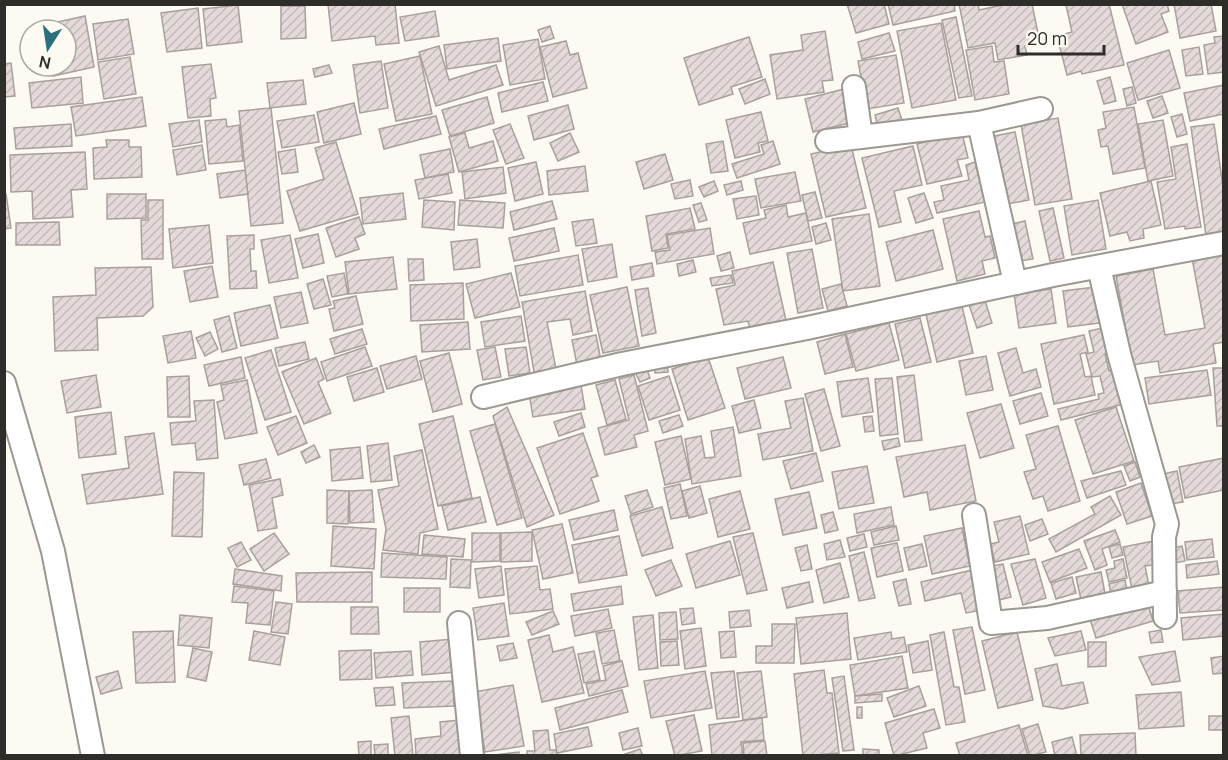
<svg xmlns="http://www.w3.org/2000/svg" width="1228" height="760" viewBox="0 0 1228 760" font-family="Manrope,sans-serif">
  <style>
    .building { fill: url(#building-hatch); stroke: #a9a09e; stroke-width: 1.5 }
    .lines { fill: none; stroke-linecap: round; stroke-linejoin: round }
    .minor-casing { stroke: #9b9991; stroke-width: 26 }
    .minor { stroke: #fff; stroke-width: 22 }
  </style>
  <defs>
    <pattern id="building-hatch" width="6" height="6" patternUnits="userSpaceOnUse" patternTransform="scale(1.5)"><rect width="6" height="6" fill="#e4dad9"/><path d="M-1 1l2-2M0 6l6-6M5 7l2-2" fill="none" stroke="#c4bbba"/></pattern>
  </defs>
  <rect width="100%" height="100%" fill="#fcfaf2"/>
  <!-- building -->
  <g class="building">
    <path d="M328 4H395L399 43 376 45 375 36 332 41Z"/>
    <path d="M847 4H884L889 24 856 33Z"/>
    <path d="M888 4H954L955 11 893 25Z"/>
    <path d="M959 4H978L979 10 1007 4H1032L1040 43 1025 46 1027 55 998 60 995 43 968 48Z"/>
    <path d="M1109 4 1124 65 1082 74 1081 71 1067 75 1057 36 1072 32 1066 5Z"/>
    <path d="M1122 4H1167L1169 11 1161 14 1168 32 1136 44Z"/>
    <path d="M1174 4H1211L1216 31 1180 38Z"/>
    <path d="M238 5 242 42 207 46 203 9Z"/>
    <path d="M281 6H305L306 38 281 39Z"/>
    <path d="M198 8 202 48 167 52 161 13Z"/>
    <path d="M435 11 439 36 405 41 400 17Z"/>
    <path d="M85 16 94 67 53 76 51 66H66V30H45L44 25Z"/>
    <path d="M956 17 972 96 959 98 942 20Z"/>
    <path d="M128 19 134 54 98 60 93 24Z"/>
    <path d="M941 23 956 100 912 108 897 31Z"/>
    <path d="M550 26 554 38 542 42 538 30Z"/>
    <path d="M825 31 833 80 822 81 824 92 777 99 770 55 803 50 801 35Z"/>
    <path d="M889 33 895 51 862 59 858 42Z"/>
    <path d="M1224 36V72L1208 74 1204 45 1215 43 1214 37Z"/>
    <path d="M749 37 762 77 731 87 733 94 699 105 684 58Z"/>
    <path d="M498 38 501 61 447 69 444 45Z"/>
    <path d="M538 39 545 79 510 85 503 45Z"/>
    <path d="M566 41 570 55 578 53 587 88 553 97 540 47Z"/>
    <path d="M439 46 449 80 496 65 503 85 436 106 419 52Z"/>
    <path d="M992 46 994 62 1004 61 1009 94 975 100 966 50Z"/>
    <path d="M1199 47 1203 74 1186 76 1182 50Z"/>
    <path d="M1169 50 1180 88 1138 100 1127 63Z"/>
    <path d="M896 55 904 103 867 109 858 61Z"/>
    <path d="M420 56 432 114 396 121 384 64Z"/>
    <path d="M130 57 136 94 104 99 98 62Z"/>
    <path d="M381 61 388 108 360 113 353 65Z"/>
    <path d="M11 63 15 96 4 97V64Z"/>
    <path d="M211 64 216 98 210 99 211 116 188 118 182 67Z"/>
    <path d="M329 65 332 73 315 77 313 69Z"/>
    <path d="M81 77 83 103 32 108 29 83Z"/>
    <path d="M1110 77 1116 101 1104 104 1097 81Z"/>
    <path d="M765 79 770 94 745 104 739 89Z"/>
    <path d="M303 80 306 104 270 108 267 83Z"/>
    <path d="M543 82 548 101 502 112 498 93Z"/>
    <path d="M1224 85V114L1190 121 1184 93Z"/>
    <path d="M1132 87 1136 103 1127 106 1123 89Z"/>
    <path d="M844 89 853 122 813 132 805 99Z"/>
    <path d="M1162 96 1168 113 1153 118 1147 101Z"/>
    <path d="M142 97 146 126 76 136 71 107Z"/>
    <path d="M487 97 494 123 450 136 442 110Z"/>
    <path d="M354 103 361 134 324 143 317 112Z"/>
    <path d="M568 105 574 129 534 140 528 116Z"/>
    <path d="M1134 107 1145 168 1113 174 1108 146 1101 147 1098 130 1106 128 1103 112Z"/>
    <path d="M271 108 283 223 251 226 239 111Z"/>
    <path d="M898 108 902 120 878 127 875 115Z"/>
    <path d="M761 112 768 141 758 143 760 152 735 158 726 120Z"/>
    <path d="M1182 114 1187 134 1177 137 1171 117Z"/>
    <path d="M314 115 319 142 282 148 277 121Z"/>
    <path d="M436 116 441 134 384 149 379 129Z"/>
    <path d="M1058 118 1072 199 1035 205 1021 124Z"/>
    <path d="M226 119 227 127 239 125 243 161 209 164 205 121Z"/>
    <path d="M199 120 202 142 173 147 169 124Z"/>
    <path d="M1163 120 1173 176 1148 181 1138 124Z"/>
    <path d="M71 124 72 146 16 149 14 128Z"/>
    <path d="M510 124 524 158 506 164 493 130Z"/>
    <path d="M1214 124 1224 193V233L1206 236 1191 127Z"/>
    <path d="M1015 132 1029 200 1002 205 989 137Z"/>
    <path d="M465 133 469 148 493 141 498 161 459 172 449 137Z"/>
    <path d="M570 133 579 152 558 161 550 143Z"/>
    <path d="M962 133 968 158 957 160 962 176 927 184 917 144Z"/>
    <path d="M106 140H129V147H141L142 177 94 179 93 148 107 147Z"/>
    <path d="M723 141 728 171 711 173 706 144Z"/>
    <path d="M773 141 780 164 737 178 732 164 764 154 761 145Z"/>
    <path d="M336 142 358 214 300 231 287 191 324 179 315 148Z"/>
    <path d="M1187 144 1201 227 1185 229V226L1165 229 1157 182 1176 179 1171 147Z"/>
    <path d="M202 145 206 170 177 175 173 150Z"/>
    <path d="M851 145 866 208 826 217 811 154Z"/>
    <path d="M913 146 922 185 894 191 901 222 879 227 862 158Z"/>
    <path d="M295 149 298 172 282 174 278 152Z"/>
    <path d="M450 149 454 172 425 178 420 155Z"/>
    <path d="M85 152 87 189 71 190 73 217 33 219 32 191 11 192 10 155Z"/>
    <path d="M665 154 673 180 644 189 636 162Z"/>
    <path d="M536 162 543 194 515 201 508 168Z"/>
    <path d="M975 162 985 202 937 213 934 202 944 200 941 186 969 180 966 165Z"/>
    <path d="M585 166 588 191 549 195 547 171Z"/>
    <path d="M503 167 506 193 465 199 462 172Z"/>
    <path d="M245 170 248 194 220 198 217 174Z"/>
    <path d="M795 172 801 201 761 208 755 179Z"/>
    <path d="M448 174 452 193 419 199 415 180Z"/>
    <path d="M690 180 693 196 675 199 671 184Z"/>
    <path d="M714 181 718 191 704 197 699 187Z"/>
    <path d="M741 181 743 190 727 195 724 185Z"/>
    <path d="M1151 181 1161 225 1143 229 1144 238 1130 241 1127 232 1110 236 1100 193Z"/>
    <path d="M815 192 822 218 808 221 802 195Z"/>
    <path d="M403 193 406 219 363 224 360 198Z"/>
    <path d="M924 193 933 218 916 223 908 198Z"/>
    <path d="M4 194H6L11 228 4 229Z"/>
    <path d="M107 194H146V218L107 219Z"/>
    <path d="M756 196 759 215 737 219 733 199Z"/>
    <path d="M148 200H163V259H142L141 220H148Z"/>
    <path d="M424 200 455 202 454 230 422 227Z"/>
    <path d="M460 200 505 203 503 228 458 225Z"/>
    <path d="M1098 200 1106 249 1072 255 1064 206Z"/>
    <path d="M552 201 557 219 514 230 510 212Z"/>
    <path d="M701 203 707 220 699 222 693 205Z"/>
    <path d="M786 205 788 217 806 213 812 241 750 254 743 223 766 218 764 210Z"/>
    <path d="M690 208 695 229 666 234 668 248 652 251 646 216Z"/>
    <path d="M1053 208 1064 258 1050 261 1039 211Z"/>
    <path d="M979 211 985 237 990 236 995 258 982 261 985 274 957 281 943 219Z"/>
    <path d="M869 214 880 286 843 291 832 219Z"/>
    <path d="M359 217 365 234 355 238 359 249 336 257 326 228Z"/>
    <path d="M593 219 597 243 576 246 572 222Z"/>
    <path d="M1025 221 1033 259 1020 261 1012 224Z"/>
    <path d="M59 222 60 245H16V223Z"/>
    <path d="M826 223 831 240 816 244 812 227Z"/>
    <path d="M209 225 213 263 173 268 169 229Z"/>
    <path d="M554 228 559 251 514 261 509 238Z"/>
    <path d="M710 228 714 254 657 264 655 252 670 250 667 235Z"/>
    <path d="M933 230 943 269 896 281 886 242Z"/>
    <path d="M318 234 324 263 303 268 295 239Z"/>
    <path d="M254 235V249H250L251 271H256L257 288 230 289 227 236Z"/>
    <path d="M290 235 298 278 269 283 261 240Z"/>
    <path d="M477 239 480 267 454 270 451 242Z"/>
    <path d="M612 244 617 277 588 282 582 249Z"/>
    <path d="M812 249 823 308 798 313 787 253Z"/>
    <path d="M730 252 734 268 721 271 717 256Z"/>
    <path d="M1224 252V342L1213 344 1216 363 1160 373 1158 361 1132 365 1116 276 1153 269 1165 335 1205 328 1192 258Z"/>
    <path d="M578 255 583 285 520 296 515 266Z"/>
    <path d="M393 257 397 289 349 294 345 262Z"/>
    <path d="M408 259H423L424 280 409 281Z"/>
    <path d="M693 260 696 272 679 276 677 264Z"/>
    <path d="M773 262 787 325 751 333 748 321 724 325 716 289 735 285 732 271Z"/>
    <path d="M652 263 654 276 632 280 630 267Z"/>
    <path d="M212 266 218 297 190 302 184 271Z"/>
    <path d="M151 267 153 307 143 316 97 318 98 350 55 351 53 297 96 295 95 268Z"/>
    <path d="M344 273 348 294 332 297 327 276Z"/>
    <path d="M511 273 520 307 475 318 466 284Z"/>
    <path d="M731 275 733 283 712 286 710 278Z"/>
    <path d="M323 279 331 305 314 309 307 284Z"/>
    <path d="M463 283 464 319 411 321 410 285Z"/>
    <path d="M841 284 847 306 828 311 822 289Z"/>
    <path d="M627 287 639 346 603 353 590 295Z"/>
    <path d="M1095 287 1099 323 1068 327 1063 291Z"/>
    <path d="M648 288 656 333 642 336 635 290Z"/>
    <path d="M1051 289 1056 323 1019 328 1014 294Z"/>
    <path d="M585 291 592 331 573 335 570 319 547 322 556 369 534 372 522 302Z"/>
    <path d="M301 292 308 323 281 328 274 297Z"/>
    <path d="M983 294 992 323 977 328 967 299Z"/>
    <path d="M356 296 363 324 334 331 329 309 335 308 333 301Z"/>
    <path d="M961 302 973 353 937 362 925 310Z"/>
    <path d="M270 305 278 338 241 346 234 313Z"/>
    <path d="M229 316 237 348 222 352 214 320Z"/>
    <path d="M521 316 525 341 485 347 481 322Z"/>
    <path d="M920 318 931 362 905 368 895 324Z"/>
    <path d="M468 322 470 349 422 352 420 325Z"/>
    <path d="M889 323 899 360 856 371 846 334Z"/>
    <path d="M1103 328 1109 353 1105 354 1109 371 1115 370 1124 404 1061 420 1058 409 1099 399 1098 394 1104 393 1100 376 1092 377 1086 354 1094 352 1089 331Z"/>
    <path d="M362 329 367 344 335 354 330 339Z"/>
    <path d="M191 331 196 358 168 363 163 336Z"/>
    <path d="M210 332 218 349 205 356 196 338Z"/>
    <path d="M845 334 853 367 825 374 817 342Z"/>
    <path d="M596 335 601 361 577 365 572 340Z"/>
    <path d="M1084 335 1088 352 1080 354 1085 377 1091 376 1095 395 1054 404 1041 344Z"/>
    <path d="M305 342 309 359 279 366 275 348Z"/>
    <path d="M365 347 372 366 327 381 321 362Z"/>
    <path d="M495 347 501 377 483 380 477 350Z"/>
    <path d="M526 347 530 373 509 376 505 349Z"/>
    <path d="M1016 348 1023 373 1036 369 1041 387 1010 396 998 353Z"/>
    <path d="M271 350 291 412 265 420 245 358Z"/>
    <path d="M449 353 462 404 433 412 420 361Z"/>
    <path d="M416 356 422 379 387 389 380 366Z"/>
    <path d="M986 356 993 390 966 395 959 361Z"/>
    <path d="M241 357 245 378 209 386 204 365Z"/>
    <path d="M708 357 725 408 688 420 672 369Z"/>
    <path d="M783 357 791 388 745 399 737 368Z"/>
    <path d="M316 358 324 379 318 382 331 413 304 424 282 372Z"/>
    <path d="M667 360 668 372 655 373 654 361Z"/>
    <path d="M646 367 650 378 640 382 635 372Z"/>
    <path d="M377 368 384 392 354 401 347 377Z"/>
    <path d="M1213 368H1224V426H1217Z"/>
    <path d="M1207 370 1211 395 1149 404 1145 378Z"/>
    <path d="M96 375 101 407 67 413 61 381Z"/>
    <path d="M634 375 648 431 634 435 637 447 605 455 598 428 629 420 619 379Z"/>
    <path d="M914 375 922 440 905 442 897 377Z"/>
    <path d="M189 376 190 417H168L167 377Z"/>
    <path d="M669 376 680 410 649 420 638 386Z"/>
    <path d="M868 378 873 412 842 417 837 382Z"/>
    <path d="M892 378 898 434 880 436 875 379Z"/>
    <path d="M247 380 257 433 225 439 217 402 224 400 221 385Z"/>
    <path d="M615 380 626 419 607 425 596 385Z"/>
    <path d="M581 385 585 409 533 417 529 393Z"/>
    <path d="M824 389 840 446 821 451 805 394Z"/>
    <path d="M1041 393 1048 416 1020 424 1013 401Z"/>
    <path d="M803 398 813 451 763 460 758 434 791 428 785 401Z"/>
    <path d="M214 400 218 458 197 460 195 443 172 445 170 423 196 421 194 401Z"/>
    <path d="M754 400 761 428 739 433 732 406Z"/>
    <path d="M1001 404 1014 448 980 458 967 413Z"/>
    <path d="M507 407 554 515 527 527 493 416Z"/>
    <path d="M1116 407 1134 461 1093 474 1075 420Z"/>
    <path d="M111 412 116 454 79 458 75 417Z"/>
    <path d="M581 413 585 427 559 436 554 422Z"/>
    <path d="M679 415 683 426 663 433 659 421Z"/>
    <path d="M296 416 307 443 278 455 267 427Z"/>
    <path d="M453 416 472 498 438 506 419 424Z"/>
    <path d="M872 416 874 431 865 432 863 417Z"/>
    <path d="M495 424 522 518 497 525 470 431Z"/>
    <path d="M1058 426 1080 501 1048 511 1043 496 1033 499 1024 472 1036 469 1026 435Z"/>
    <path d="M733 427 741 476 692 484 685 439 701 436 705 458 715 457 711 431Z"/>
    <path d="M154 433 163 494 87 504 82 475 129 468 125 437Z"/>
    <path d="M583 433 598 476 591 478 599 501 560 514 537 448Z"/>
    <path d="M681 436 691 479 665 485 655 442Z"/>
    <path d="M898 438 900 446 884 450 882 441Z"/>
    <path d="M388 443 392 480 371 482 367 446Z"/>
    <path d="M314 445 320 457 306 463 301 452Z"/>
    <path d="M965 445 976 501 930 510 927 492 904 497 896 457Z"/>
    <path d="M360 447 363 478 332 481 330 450Z"/>
    <path d="M422 450 438 529 420 533 418 554 383 550 386 529 378 490 399 486 394 456Z"/>
    <path d="M816 453 823 481 791 489 783 461Z"/>
    <path d="M1224 458V490L1185 498 1179 467Z"/>
    <path d="M266 459 271 478 244 485 239 465Z"/>
    <path d="M1135 462 1140 477 1130 481 1124 466Z"/>
    <path d="M867 466 874 503 839 509 832 472Z"/>
    <path d="M1121 471 1126 485 1087 498 1081 481Z"/>
    <path d="M1177 471 1183 502 1169 504 1163 474Z"/>
    <path d="M174 472 204 473 202 537 172 536Z"/>
    <path d="M280 479 283 495 272 498 277 528 258 531 249 485Z"/>
    <path d="M1141 483 1152 516 1127 524 1116 492Z"/>
    <path d="M680 484 687 516 671 519 664 488Z"/>
    <path d="M700 486 707 513 689 518 682 491Z"/>
    <path d="M327 490 349 491 348 524 327 523Z"/>
    <path d="M372 490 374 522 350 523 349 491Z"/>
    <path d="M647 490 653 507 631 514 625 496Z"/>
    <path d="M740 491 750 529 718 537 709 499Z"/>
    <path d="M809 492 817 528 783 535 775 499Z"/>
    <path d="M1110 496 1121 515 1056 552 1049 539 1095 514 1091 507Z"/>
    <path d="M480 497 486 522 448 530 442 506Z"/>
    <path d="M662 507 673 548 642 556 630 516Z"/>
    <path d="M891 507 894 525 857 533 854 514Z"/>
    <path d="M614 510 618 530 574 540 569 520Z"/>
    <path d="M833 512 838 530 825 533 821 515Z"/>
    <path d="M1020 516 1029 554 995 562 990 544 999 542 994 522Z"/>
    <path d="M1042 519 1048 534 1030 541 1025 525Z"/>
    <path d="M562 524 573 573 543 579 532 530Z"/>
    <path d="M333 526 376 529 374 569 331 566Z"/>
    <path d="M896 526 899 540 874 545 871 532Z"/>
    <path d="M962 528 970 566 932 574 924 536Z"/>
    <path d="M1115 530 1120 542 1102 549 1107 565 1095 570 1084 541Z"/>
    <path d="M532 532V561L501 562V533Z"/>
    <path d="M274 533 289 554 264 571 250 549Z"/>
    <path d="M472 533H500V561L472 562Z"/>
    <path d="M753 533 767 590 747 594 733 537Z"/>
    <path d="M864 534 867 547 850 551 847 538Z"/>
    <path d="M424 535 465 539 463 557 422 554Z"/>
    <path d="M619 536 627 575 579 583 572 545Z"/>
    <path d="M1212 539 1214 557 1187 560 1185 542Z"/>
    <path d="M840 540 845 557 827 560 824 544Z"/>
    <path d="M730 541 740 575 696 588 686 554Z"/>
    <path d="M1154 541 1159 564 1145 566 1149 586 1132 589 1123 547Z"/>
    <path d="M241 542 251 560 237 567 228 548Z"/>
    <path d="M897 543 903 571 877 577 871 548Z"/>
    <path d="M922 544 927 566 909 570 904 548Z"/>
    <path d="M1120 544 1123 555 1112 558 1109 547Z"/>
    <path d="M807 545 812 569 801 571 795 548Z"/>
    <path d="M1182 546 1185 561 1175 563 1171 548Z"/>
    <path d="M1079 549 1087 568 1050 582 1042 562Z"/>
    <path d="M864 552 875 598 859 601 849 556Z"/>
    <path d="M382 553 447 557 446 579 381 577Z"/>
    <path d="M451 559 471 560 470 588 450 587Z"/>
    <path d="M1035 559 1046 598 1023 605 1011 564Z"/>
    <path d="M1123 559 1127 578 1109 582 1106 570 1115 568 1114 561Z"/>
    <path d="M671 560 682 586 656 596 645 570Z"/>
    <path d="M1217 561 1219 574 1187 578 1186 565Z"/>
    <path d="M840 563 849 597 824 603 816 570Z"/>
    <path d="M1003 564 1011 597 995 601 986 567Z"/>
    <path d="M501 566 504 595 479 598 475 569Z"/>
    <path d="M537 566 540 590 550 589 553 609 510 614 505 569Z"/>
    <path d="M235 569 282 576 281 591 233 584Z"/>
    <path d="M972 570 982 610 966 613 961 593 925 601 921 582Z"/>
    <path d="M372 572V602H297L296 573Z"/>
    <path d="M1101 572 1106 599 1082 604 1076 577Z"/>
    <path d="M1072 577 1076 593 1056 599 1051 583Z"/>
    <path d="M906 579 911 604 899 606 893 582Z"/>
    <path d="M1125 580 1127 591 1111 594 1109 584Z"/>
    <path d="M809 582 813 602 787 608 782 588Z"/>
    <path d="M234 586 274 591 270 625 246 623 248 603 232 602Z"/>
    <path d="M621 586 623 604 574 611 571 594Z"/>
    <path d="M1224 587V610L1180 613 1178 591Z"/>
    <rect x="404" y="588" width="36" height="24"/>
    <path d="M1147 601 1153 621 1096 638 1090 619Z"/>
    <path d="M276 602 292 604 288 634 271 632Z"/>
    <path d="M504 603 509 636 478 640 473 608Z"/>
    <path d="M351 607H378L379 634H351Z"/>
    <path d="M693 608 695 623 682 625 680 609Z"/>
    <path d="M608 609 612 628 575 636 571 616Z"/>
    <path d="M749 610 751 626 730 628 729 612Z"/>
    <path d="M553 611 559 624 532 635 526 622Z"/>
    <path d="M676 612 678 639 660 640 659 613Z"/>
    <path d="M847 613 851 659 801 664 796 618Z"/>
    <path d="M1224 614V636L1183 640 1181 618Z"/>
    <path d="M180 615 212 618 209 648 178 645Z"/>
    <path d="M653 615 658 668 639 670 633 617Z"/>
    <path d="M772 624H795L794 663H756V646H772Z"/>
    <path d="M972 627 985 690 965 694 953 630Z"/>
    <path d="M701 628 706 666 685 669 680 631Z"/>
    <path d="M614 630 620 661 602 664 596 633Z"/>
    <path d="M1161 630 1163 642 1151 643 1149 632Z"/>
    <path d="M173 631 175 682 136 683 133 632Z"/>
    <path d="M254 631 285 637 280 665 249 660Z"/>
    <path d="M734 631 736 657 721 658 719 632Z"/>
    <path d="M1081 631 1086 650 1055 656 1048 638Z"/>
    <path d="M891 632 892 639 904 637 907 652 858 660 854 638Z"/>
    <path d="M944 632 954 687H959L965 722 946 725 930 635Z"/>
    <path d="M1017 632 1033 700 998 708 982 641Z"/>
    <path d="M549 635 553 652 573 647 584 693 542 702 528 640Z"/>
    <path d="M453 639 456 672 422 675 420 642Z"/>
    <path d="M677 641 679 665 661 666 660 642Z"/>
    <path d="M928 641 932 670 913 673 908 645Z"/>
    <path d="M1088 642H1106V666L1088 667Z"/>
    <path d="M513 643 517 658 500 661 497 646Z"/>
    <path d="M193 648 212 652 206 681 187 677Z"/>
    <path d="M371 650 372 679 340 680 339 651Z"/>
    <path d="M411 651 413 675 376 678 374 653Z"/>
    <path d="M594 651 600 680 584 683 578 654Z"/>
    <path d="M1175 651 1180 681 1152 685 1139 657Z"/>
    <path d="M902 656 908 688 855 696 850 665Z"/>
    <path d="M1224 656V673L1213 674 1211 658Z"/>
    <path d="M622 661 628 686 589 696 586 684 606 680 603 666Z"/>
    <path d="M1057 664 1062 686 1083 682 1088 703 1062 709 1043 706 1035 669Z"/>
    <path d="M824 670 827 693H832L839 753 803 756 794 674Z"/>
    <path d="M118 671 122 688 101 694 96 677Z"/>
    <path d="M705 671 712 708 651 718 644 681Z"/>
    <path d="M734 671 739 717 717 719 711 673Z"/>
    <path d="M761 671 767 717 743 720 737 673Z"/>
    <path d="M844 676 854 750 843 751 832 678Z"/>
    <path d="M453 681 454 706 404 708 402 683Z"/>
    <path d="M513 685 524 746 485 752 474 692Z"/>
    <path d="M919 686 926 706 894 717 887 698Z"/>
    <path d="M393 687 395 705 376 706 374 688Z"/>
    <path d="M622 690 628 712 560 730 555 708Z"/>
    <path d="M1181 692 1184 726 1139 729 1136 695Z"/>
    <path d="M882 694V701L855 703V696Z"/>
    <rect x="857" y="707" width="5" height="11"/>
    <path d="M934 709 940 728 923 733 927 748 894 756 885 723Z"/>
    <path d="M694 715 702 751 675 756 666 721Z"/>
    <path d="M409 716 413 756H395L391 718Z"/>
    <rect x="1209" y="716" width="14" height="14"/>
    <path d="M762 718 764 740 741 742 743 756H712L709 725Z"/>
    <path d="M460 720 463 756H416L415 739 441 736 440 722Z"/>
    <path d="M1038 724 1046 752 1030 756 1022 729Z"/>
    <path d="M1019 725 1028 756H960L956 743Z"/>
    <path d="M588 727 592 746 557 753 554 734Z"/>
    <path d="M638 728 642 746 623 750 619 733Z"/>
    <path d="M548 730 550 750H556L557 756H527V751H535L533 731Z"/>
    <path d="M1135 733 1136 756H1081L1080 735Z"/>
    <path d="M1072 737 1077 756H1055L1052 742Z"/>
    <path d="M371 741V756H359L358 742Z"/>
    <path d="M765 741 767 756H744L743 743Z"/>
    <path d="M388 744V756H375L374 745Z"/>
    <path d="M640 749 643 756H620Z"/>
    <path d="M863 749 879 750V756H863Z"/>
    <path d="M519 752V756H487Z"/>
  </g>
  <g class="lines">
    <defs>
      <g id="minor">
        <path d="M854 87 861 137"/>
        <path d="M979 123 1041 109"/>
        <path d="M827 141 979 123 1015 283"/>
        <path d="M1099 267 1119 354 1167 524 1164 537 1165 617"/>
        <path d="M4 383 53 551 93 756"/>
        <path d="M483 397 622 364 807 328 1053 275 1224 243"/>
        <path d="M974 515 991 623 1047 618 1165 592"/>
        <path d="M459 623 472 756"/>
      </g>
    </defs>
    <!-- minor casing -->
    <use href="#minor" class="minor-casing"/>
    <!-- minor -->
    <use href="#minor" class="minor"/>
  </g>
  <!-- border -->
  <rect width="1228" height="760" fill="none" stroke="#2e2d2a" stroke-width="12"/>
  <!-- north arrow -->
  <g transform="translate(48 48) rotate(192)"><circle r="28" fill="#fcfaf2" stroke="#aaa8a2" stroke-width="1.5"/>
  <path d="M0-4.5L10 22L0 15L-10 22Z" fill="#2a717d"/>
  <text y="-9" font-size="16" font-weight="bold" text-anchor="middle" fill="#2e2d2a">N</text>
  </g>
  <!-- scale -->
  <path d="M1018 45v9h86v-9" fill="none" stroke="#2e2d2a" stroke-width="3"/>
  <text x="1027" y="45" font-size="18" fill="#2e2d2a" stroke="#fcfaf2" stroke-width="4.5" paint-order="stroke">20 m</text>
</svg>
